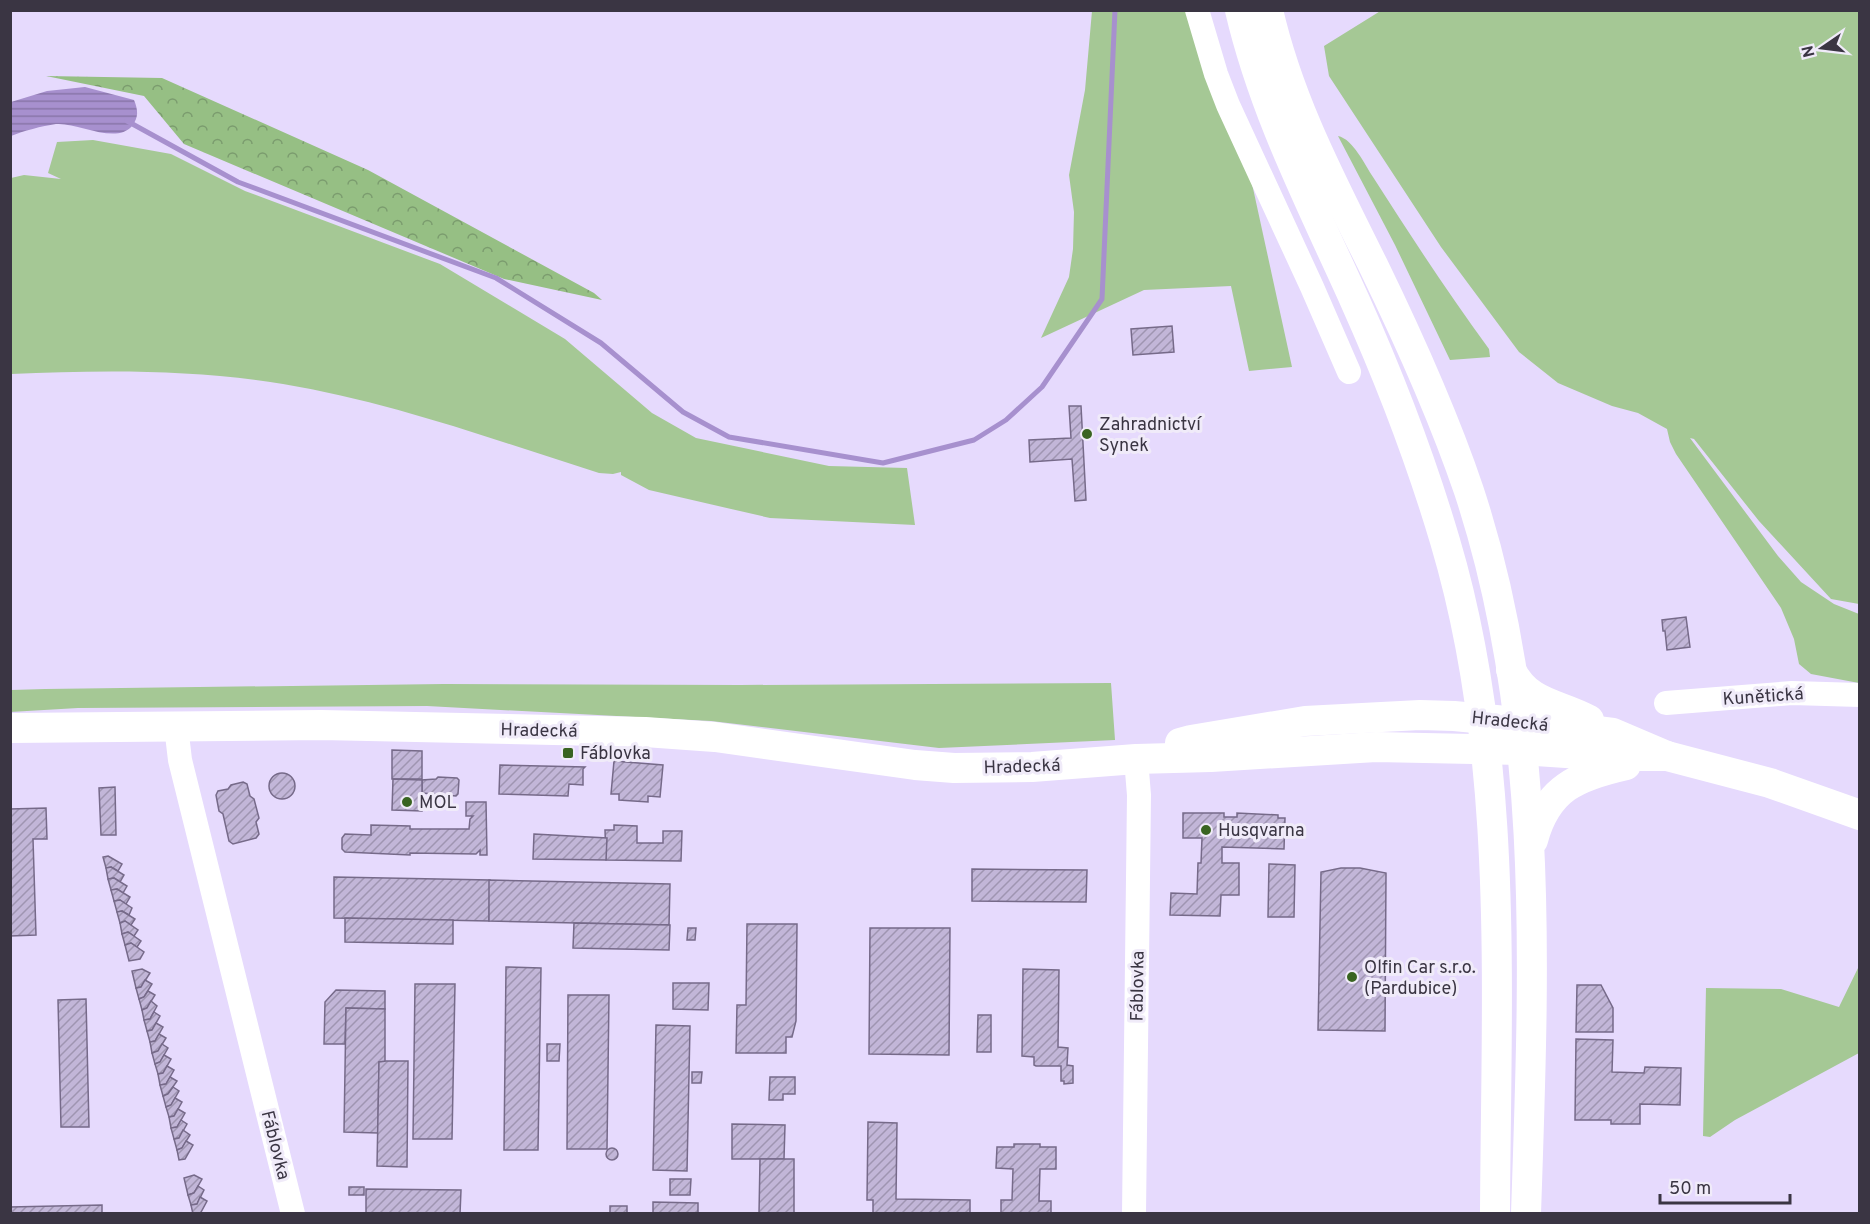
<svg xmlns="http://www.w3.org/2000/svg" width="1870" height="1224" viewBox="0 0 1870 1224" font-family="Overpass,sans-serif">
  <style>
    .grass { fill: #a5c895 }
    .forest { fill: url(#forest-crowns) }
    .water { fill: url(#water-rules) }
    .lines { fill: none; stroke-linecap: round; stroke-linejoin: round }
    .stream { stroke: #a790ce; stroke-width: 5 }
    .building { fill: url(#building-hatch); stroke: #766a89; stroke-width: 1.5 }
    .minor { stroke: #fff; stroke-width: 24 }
    .major { stroke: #fff; stroke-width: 30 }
    .poi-dot { fill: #396421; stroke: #f0ebf9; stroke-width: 2 }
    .labels { text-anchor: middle; stroke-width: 6; stroke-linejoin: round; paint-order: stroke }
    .poi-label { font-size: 18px; fill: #3a3543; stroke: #f0ebf9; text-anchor: start }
    .street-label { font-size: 18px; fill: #3a3543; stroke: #f0ebf9 }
  </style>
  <defs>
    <pattern id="forest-crowns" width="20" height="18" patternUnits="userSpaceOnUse" patternTransform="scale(1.5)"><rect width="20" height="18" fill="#96bf84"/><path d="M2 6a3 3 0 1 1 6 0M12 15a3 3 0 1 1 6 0" fill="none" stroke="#7b9c6e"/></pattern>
    <pattern id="water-rules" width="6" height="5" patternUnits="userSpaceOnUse" patternTransform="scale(1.5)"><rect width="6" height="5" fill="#a790ce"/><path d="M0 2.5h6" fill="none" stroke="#8976a9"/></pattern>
    <pattern id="building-hatch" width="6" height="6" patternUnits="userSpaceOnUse" patternTransform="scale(1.5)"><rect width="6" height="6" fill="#c2b6d8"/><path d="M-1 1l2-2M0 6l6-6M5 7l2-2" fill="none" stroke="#9f95b1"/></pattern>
  </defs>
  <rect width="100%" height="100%" fill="#e6dafd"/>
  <!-- grass -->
  <g class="grass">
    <path d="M1382 10 1859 11V604L1831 599 1759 521 1694 439 1690 438 1778 556 1801 582 1834 604 1859 614V683L1811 674 1799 664 1794 639 1781 608 1676 454 1670 442 1667 429 1638 413 1612 406 1558 383 1519 352 1441 247 1329 76 1324 46Z"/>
    <path d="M1092 11H1205L1244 147 1292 367 1249 371 1231 286 1144 290 1041 338 1069 277 1073 249 1074 212 1069 175 1085 90Z"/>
    <path d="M1338 136C1353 139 1365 165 1373 177 1410 235 1448 293 1489 349L1490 357 1450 360 1395 245Z"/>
    <path d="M93 140 171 154 245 191 440 264 565 339 652 413 696 438 829 466 907 468 915 525 770 518 649 490 621 475V472L613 474 599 473C495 440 391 402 283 384 193 369 101 370 11 374V178L24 175 61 179 48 173 57 142Z"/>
    <path d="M1111 683 1115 740 939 748 711 721 427 706 78 708 10 712 11 690 45 689 444 684 740 685Z"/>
    <path d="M1859 966V1053L1735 1120 1710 1137 1703 1136 1706 988 1781 989 1839 1007Z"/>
  </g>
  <!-- forest -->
  <path class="forest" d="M46 76 162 78 368 170 594 293 602 300 504 279 184 144 144 96Z"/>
  <!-- water -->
  <path class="water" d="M85 87 134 100C138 110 139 117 132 126 116 145 77 122 56 124 42 126 23 131 11 136V102L47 91Z"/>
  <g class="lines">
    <!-- stream -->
    <path class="stream" d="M127 121 238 182 496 278 601 343 683 412 729 437 883 463 974 440 1006 420 1042 387 1102 299 1115 10"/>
  </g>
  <!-- building -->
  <g class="building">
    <path d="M1172 326 1174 352 1133 355 1131 329Z"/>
    <path d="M1069 406H1081L1086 500 1075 501 1072 459 1030 462 1029 440 1071 438Z"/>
    <path d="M1686 617 1690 647 1667 650 1665 631H1663L1662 620Z"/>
    <path d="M392 750 422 751V779H392Z"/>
    <path d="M614 761 663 765 660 797 648 796V802L619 800V794H611Z"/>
    <path d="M500 765 585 767 583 769V785L569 784 568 796 499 794Z"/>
    <circle cx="282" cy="786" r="13"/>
    <path d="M438 777 457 778 459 780 458 794 456 796 422 793V780L436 779Z"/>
    <path d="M393 779 422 780V811L392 810Z"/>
    <path d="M243 782 247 784 250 796 254 799 259 818 256 822 259 834 256 838 233 844 229 841 223 814 219 811 216 795 218 791 228 789 231 785Z"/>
    <path d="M115 787 116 835H101L99 788Z"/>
    <path d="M466 802H486L487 855H480V850L476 854 410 853V855L345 852 342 849V838L345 834 371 835V825L410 826V829H469L470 819 473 816H466Z"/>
    <path d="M46 808 47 839H33L36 935 10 936V809Z"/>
    <path d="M1183 813H1224V817H1237V813L1278 815V818H1285L1284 849 1222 847V863H1239V895H1221L1220 916 1170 915 1171 893 1197 894 1198 863H1201L1202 838H1183Z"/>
    <path d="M614 825 637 826V843H663V831H682L681 861 606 860 605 830H614Z"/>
    <path d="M534 834 607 838 606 860 533 859Z"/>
    <path d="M108 856 122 864 118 871 111 867 106 868 103 857Z"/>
    <path d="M1269 864 1295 865 1294 917H1268Z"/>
    <path d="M111 867 124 875 120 882 114 878 108 879 106 868Z"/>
    <path d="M1341 868H1360L1386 873 1385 1031 1318 1030 1321 872Z"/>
    <path d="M972 869 1087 870 1086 902 972 901Z"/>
    <path d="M334 877 490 880 489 921 334 918Z"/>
    <path d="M114 878 127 886 123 893 117 889 111 890 108 879Z"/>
    <path d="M489 880 670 884 669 925 489 921Z"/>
    <path d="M117 889 130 897 126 904 120 900 114 901 111 890Z"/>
    <path d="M120 900 132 908 129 915 122 911 117 912 114 901Z"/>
    <path d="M122 911 135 919 131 925 125 921 120 923 117 912Z"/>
    <path d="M345 918 453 920V944L345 942Z"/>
    <path d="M125 921 138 930 134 936 128 932 122 934 120 923Z"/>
    <path d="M574 923 670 925 669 950 573 948Z"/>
    <path d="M747 924H797L796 1021 792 1037H786V1053H736L737 1005H746Z"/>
    <path d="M688 928H696L695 940H687Z"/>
    <path d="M870 928H950L949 1055 869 1054Z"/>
    <path d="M128 932 141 941 137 947 131 943 125 945 122 934Z"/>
    <path d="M131 943 144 952 140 959 129 961 125 945Z"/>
    <path d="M506 967 541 968 538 1150H504Z"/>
    <path d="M142 969 150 973 141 987 136 988 132 971Z"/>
    <path d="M1023 969 1059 970 1058 1047 1068 1048 1067 1065 1073 1066V1083L1064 1084V1081H1061V1066H1036L1034 1065V1057L1022 1056Z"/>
    <path d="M145 980 152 984 144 997 139 999 136 988 141 987Z"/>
    <path d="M673 983H709L708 1010 673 1009Z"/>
    <path d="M415 984H455L452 1139H413Z"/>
    <path d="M1577 985H1601L1613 1008V1032H1576Z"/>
    <path d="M336 990 385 991V1009L346 1008 345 1044H324L325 1002Z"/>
    <path d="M148 991 155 995 147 1008 142 1010 139 999 144 997Z"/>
    <path d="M568 995H609L607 1149H567Z"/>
    <path d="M86 999 89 1127H61L58 1000Z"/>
    <path d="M151 1001 157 1006 150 1019 144 1020 142 1010 147 1008Z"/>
    <path d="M346 1008 385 1009V1062H379L378 1133 344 1132Z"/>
    <path d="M154 1012 160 1016 152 1030 147 1031 144 1020 150 1019Z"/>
    <path d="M978 1015H991V1052H977Z"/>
    <path d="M156 1023 163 1027 155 1041 150 1042 147 1031 152 1030Z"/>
    <path d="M656 1025 690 1026 687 1171 653 1170Z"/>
    <path d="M159 1034 166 1038 158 1051 152 1053 150 1042 155 1041Z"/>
    <path d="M1576 1039 1613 1040 1612 1072 1644 1073 1645 1067 1681 1068 1680 1105 1640 1104V1124H1611V1120H1575Z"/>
    <path d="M162 1044 168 1048 160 1062 155 1064 152 1053 158 1051Z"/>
    <path d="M547 1044H560L559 1061H547Z"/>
    <path d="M164 1055 171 1059 163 1073 158 1074 155 1064 160 1062Z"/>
    <path d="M386 1061H408L407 1167 377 1166 379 1062Z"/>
    <path d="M167 1066 174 1070 166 1084 160 1085 158 1074 163 1073Z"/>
    <path d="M692 1072H702L701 1083H692Z"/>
    <path d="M170 1077 177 1081 168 1094 163 1096 160 1085 166 1084Z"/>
    <path d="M770 1077H795V1094H783V1100H769Z"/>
    <path d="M173 1087 179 1091 171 1105 166 1107 163 1096 168 1094Z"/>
    <path d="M175 1098 182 1102 174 1116 169 1117 166 1107 171 1105Z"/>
    <path d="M178 1109 185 1113 177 1127 171 1128 169 1117 174 1116Z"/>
    <path d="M181 1120 187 1124 179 1138 174 1139 171 1128 177 1127Z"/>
    <path d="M868 1122 897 1123 896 1199 970 1200V1214H873V1200H867Z"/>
    <path d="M732 1124 785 1125 784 1159H732Z"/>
    <path d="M183 1130 190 1135 182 1148 177 1150 174 1139 179 1138Z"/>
    <path d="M186 1141 193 1145 185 1159 179 1160 177 1150 182 1148Z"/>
    <path d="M1014 1144H1040V1147H1056V1169H1040L1039 1201H1051V1214H1001V1200H1012L1013 1169 996 1168 997 1147H1014Z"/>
    <circle cx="612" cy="1154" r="6"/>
    <path d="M760 1159H794V1214H759Z"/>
    <path d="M194 1175 202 1179 194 1193 188 1195 184 1178Z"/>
    <path d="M670 1179H691L690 1195H670Z"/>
    <path d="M198 1186 204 1190 197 1204 191 1205 188 1195 194 1193Z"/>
    <rect x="349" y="1187" width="15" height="8"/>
    <path d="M366 1189 461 1190 460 1214H366Z"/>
    <path d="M200 1197 207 1201 200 1214H193L191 1205 197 1204Z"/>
    <path d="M653 1202 698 1203V1214H653Z"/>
    <path d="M102 1205V1214H10V1207Z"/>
    <rect x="610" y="1206" width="17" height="8"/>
  </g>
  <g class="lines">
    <!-- minor -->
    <g class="minor">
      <path d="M1197 10 1216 74 1228 105 1312 287 1349 372"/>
      <path d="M1666 703 1792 693 1860 695"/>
      <path d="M176 726 180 760 293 1214"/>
      <path d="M1134 1214 1139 795 1136 759"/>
    </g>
    <!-- major -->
    <g class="major">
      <path d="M1240 10C1264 113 1312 205 1355 301 1390 379 1421 460 1445 541 1510 759 1496 989 1495 1214"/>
      <path d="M1268 10C1289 102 1332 182 1373 265 1409 339 1443 414 1469 491 1546 724 1534 972 1526 1214"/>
      <path d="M1511 670C1529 705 1558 703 1589 720"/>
      <path d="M10 728 321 725 645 732 715 737 915 765 954 768 1032 767 1136 759 1211 757 1376 747 1521 750 1611 756H1667"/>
      <path d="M1180 743 1191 740 1305 721 1420 715 1454 716 1549 725 1613 733 1667 756 1770 783 1860 815"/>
      <path d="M1533 840C1547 788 1577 776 1626 765"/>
    </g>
  </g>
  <!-- markers -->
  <g class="poi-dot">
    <circle cx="1087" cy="434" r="6"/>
    <rect x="562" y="747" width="12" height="12" rx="3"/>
    <circle cx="407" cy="802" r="6"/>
    <circle cx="1206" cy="830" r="6"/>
    <circle cx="1352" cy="977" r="6"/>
  </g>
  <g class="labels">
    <!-- poi labels -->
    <g class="poi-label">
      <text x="1099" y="430">Zahradnictví<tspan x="1099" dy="21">Synek</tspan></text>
      <text x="580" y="759">Fáblovka</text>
      <text x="419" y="808">MOL</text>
      <text x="1218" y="836">Husqvarna</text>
      <text x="1364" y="973">Olfin Car s.r.o.<tspan x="1364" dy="21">(Pardubice)</tspan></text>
    </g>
    <!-- street labels -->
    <g class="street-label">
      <text transform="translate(1763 696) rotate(-4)" y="6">Kunětická</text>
      <text transform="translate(1510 721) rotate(6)" y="6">Hradecká</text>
      <text transform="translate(539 730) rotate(1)" y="6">Hradecká</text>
      <text transform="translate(1022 766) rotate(-2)" y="6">Hradecká</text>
      <text transform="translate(1137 986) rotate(-89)" y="6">Fáblovka</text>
      <text transform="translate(276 1145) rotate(76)" y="6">Fáblovka</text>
    </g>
  </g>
  <!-- border -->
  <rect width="1870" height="1224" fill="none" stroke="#3a3543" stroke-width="24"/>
  <!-- north arrow -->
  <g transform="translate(1822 48) rotate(256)" stroke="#f0ebf9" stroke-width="4.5" paint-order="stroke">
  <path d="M0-4.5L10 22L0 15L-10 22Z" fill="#3a3543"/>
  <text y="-9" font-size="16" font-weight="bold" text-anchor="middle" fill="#3a3543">N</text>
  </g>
  <!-- scale -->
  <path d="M1660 1194v9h130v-9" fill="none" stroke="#3a3543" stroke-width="3"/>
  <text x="1669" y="1194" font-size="18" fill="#3a3543" stroke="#f0ebf9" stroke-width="4.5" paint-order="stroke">50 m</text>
</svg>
